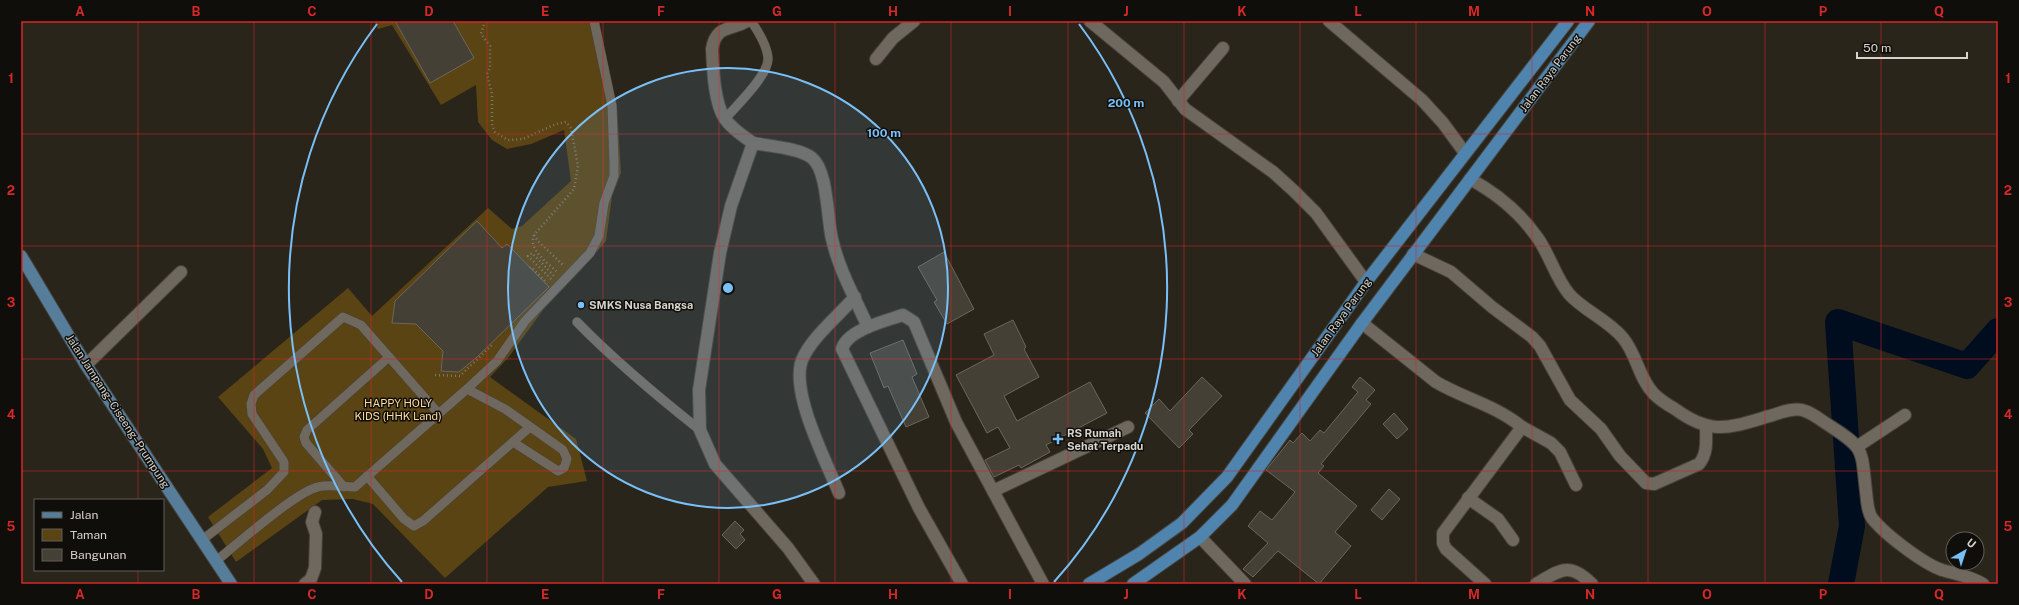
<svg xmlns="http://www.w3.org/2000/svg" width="2019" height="605" viewBox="0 0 2019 605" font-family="'Public Sans',sans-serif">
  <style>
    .green { fill: #5b4413 }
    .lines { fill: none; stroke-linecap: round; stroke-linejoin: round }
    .river { stroke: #000d1f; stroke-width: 26 }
    .building { fill: #454036; stroke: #6c665b }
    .service-casing { stroke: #45413a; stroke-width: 10 }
    .minor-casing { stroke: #45413a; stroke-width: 14 }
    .primary-casing { stroke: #45413a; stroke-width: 14 }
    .trunk-casing { stroke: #45413a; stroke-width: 14 }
    .path { stroke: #7b776f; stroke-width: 2.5; stroke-dasharray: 1 3; stroke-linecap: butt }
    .service { stroke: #6e685e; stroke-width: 9 }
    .minor { stroke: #6e685e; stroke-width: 12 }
    .primary { stroke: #567d99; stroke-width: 12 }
    .trunk { stroke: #4e84ad; stroke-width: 12 }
    .grid { fill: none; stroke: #d62828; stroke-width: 1; stroke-opacity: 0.55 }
    .ring { fill: none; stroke: #79bff8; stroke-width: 2 }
    .poi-dot { fill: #79bff8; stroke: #100e0a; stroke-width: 1.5 }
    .labels { text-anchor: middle; stroke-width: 3; stroke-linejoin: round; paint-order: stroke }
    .street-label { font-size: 11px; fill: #d7d4ce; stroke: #100e0a }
    .poi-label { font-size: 11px; font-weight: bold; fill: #d7d4ce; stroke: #100e0a; text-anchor: start }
    .park-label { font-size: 11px; fill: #ffdc9d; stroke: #100e0a }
    .centre { fill: #79bff8; stroke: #100e0a; stroke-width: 2 }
    .ring-label { font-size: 12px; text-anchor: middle; font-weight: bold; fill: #79bff8; stroke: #100e0a; stroke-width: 3; stroke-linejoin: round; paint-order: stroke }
    .neatline { fill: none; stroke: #d62828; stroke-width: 1.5 }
    .grid-label { font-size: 13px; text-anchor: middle; font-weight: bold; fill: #d62828 }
  </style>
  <rect width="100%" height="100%" fill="#2a251b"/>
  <!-- green -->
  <path class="green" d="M374 21H599L617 108 621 173 612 196 606 241 582 269 543 310 508 358 490 377 576 439 587 481 548 487 445 578 373 504 353 499 322 500 236 562 208 517 272 468 263 449 218 397 348 288 372 316 488 208 512 229 522 226 571 181 564 130 531 144 507 149 492 140 478 122 476 85 441 105 392 25 378 29Z"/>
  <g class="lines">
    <!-- river -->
    <path class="river" d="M1841 584 1852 526 1838 322 1967 366 1998 331"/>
  </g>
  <!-- building -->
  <g class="building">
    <path d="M395 21H453L474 58 430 83Z"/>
    <path d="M477 221 502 248 507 244 549 287 477 357 459 372 441 371 443 351 416 324 392 323 395 301Z"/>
    <path d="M944 252 974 309 947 324 934 302 937 300 918 267Z"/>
    <path d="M1013 320 1026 347 1024 349 1039 377 1004 396 1017 421 1090 382 1107 413 1046 445 1050 452 1021 468 1019 465 994 477 985 460 1010 448 998 427 987 433 956 375 994 355 984 334Z"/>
    <path d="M903 340 917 374 912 377 929 417 906 427 888 386 884 388 870 353Z"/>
    <path d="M1202 377 1222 396 1189 430 1193 434 1179 448 1145 413 1159 399 1170 411Z"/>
    <path d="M1360 377 1375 390 1366 400 1371 404 1321 464 1324 466 1318 473 1357 506 1335 532 1351 546 1319 584 1278 551 1253 577 1243 569 1268 543 1248 526 1260 511 1272 520 1295 492 1266 470 1290 440 1293 443 1302 433 1310 441 1320 430 1324 433 1358 392 1352 387Z"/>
    <path d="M1394 413 1408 429 1397 439 1383 424Z"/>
    <path d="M1389 489 1400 499 1382 520 1371 510Z"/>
    <path d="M735 521 744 530 740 534 745 540 736 549 722 535Z"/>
  </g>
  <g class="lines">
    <defs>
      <g id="service">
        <path d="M725 119C736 106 769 75 768 58 767 46 758 31 751 21"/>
        <path d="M577 322C615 361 657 396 700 430"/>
        <path d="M467 389 497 361 525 321 590 253 599 236 604 203 614 176V162L612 106 594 21"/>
        <path d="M367 476 404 519 414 526 423 521 530 427"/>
        <path d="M344 487 306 443 304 437 307 430 389 357"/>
        <path d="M202 540 267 490 284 472V462L252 414 251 404 254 395 343 317 361 325 439 414"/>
        <path d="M216 561C236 545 297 491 318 487 329 484 343 487 355 487L467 389 505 409 563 450 567 459 564 468 558 471 513 442"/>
      </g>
      <g id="minor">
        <path d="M747 21C730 31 716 25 712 49 713 69 714 103 725 119 732 129 743 136 753 143L731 206 720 253 699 390 700 430 715 464 788 548 814 584"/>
        <path d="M1090 21 1164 82 1185 109 1273 172 1294 191 1316 213 1366 282"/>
        <path d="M1329 21 1422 100 1443 123 1465 153"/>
        <path d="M876 59 893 38 914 21"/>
        <path d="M1178 101 1223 48"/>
        <path d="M753 143C768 146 800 148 812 158 828 171 827 219 832 239 839 270 855 298 868 327"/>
        <path d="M1470 179C1496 193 1520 213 1537 237 1550 255 1555 277 1569 294 1583 310 1608 320 1623 338 1637 355 1639 379 1654 394 1660 400 1668 405 1675 409 1713 437 1731 427 1773 415 1782 412 1796 407 1805 411 1814 414 1822 421 1830 426 1866 449 1861 450 1866 491 1867 499 1867 511 1872 518 1884 534 1924 564 1942 570 1956 574 1970 576 1983 584"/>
        <path d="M1413 254 1451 272 1492 307 1532 337 1540 346 1570 400 1601 429 1620 456 1646 483 1654 484 1699 464C1708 453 1706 440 1706 427"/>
        <path d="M1362 323 1436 382C1465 399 1495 405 1522 427L1443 533V543L1446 549 1485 584"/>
        <path d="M86 365 181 272"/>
        <path d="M1522 427 1551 443 1560 452 1576 485"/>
        <path d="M1858 446 1905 415"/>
        <path d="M993 491 1128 427"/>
        <path d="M839 493C826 461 790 392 802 360 811 338 839 315 855 297"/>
        <path d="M1468 498 1498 519 1513 540"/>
        <path d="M1200 537 1245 584"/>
        <path d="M305 584 311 579 315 568 316 534 312 522 315 512"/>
        <path d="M962 584 919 508 842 349C847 330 885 321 903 315L914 322 956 422 1043 584"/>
        <path d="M1536 584C1560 570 1569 561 1592 584"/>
      </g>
      <path id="primary" d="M21 256 86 365 231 584"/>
      <g id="trunk">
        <path d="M1089 584 1139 554 1182 523 1227 477 1366 282 1568 21"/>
        <path d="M1133 584 1200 537 1232 505 1362 323 1589 21"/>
      </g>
    </defs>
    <!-- service casing -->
    <use href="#service" class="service-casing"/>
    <!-- minor casing -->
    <use href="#minor" class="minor-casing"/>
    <!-- primary casing -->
    <use href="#primary" class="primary-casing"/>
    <!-- trunk casing -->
    <use href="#trunk" class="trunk-casing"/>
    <!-- path -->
    <g class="path">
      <path d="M485 21 481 34 490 46V68L487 74 492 94V124L495 132 508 140 523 139 556 124 566 122 571 128 578 166 574 189 534 235 538 241 563 265"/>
      <path d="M534 235C528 250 548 263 557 272"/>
      <path d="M530 268 531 267 547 283"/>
      <path d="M551 279 528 256 532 253 554 276"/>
      <path d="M435 375 460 376 492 345"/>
    </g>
    <!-- service -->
    <use href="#service" class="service"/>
    <!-- minor -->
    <use href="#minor" class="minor"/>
    <!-- primary -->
    <use href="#primary" class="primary"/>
    <!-- trunk -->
    <use href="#trunk" class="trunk"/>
  </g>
  <!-- grid -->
  <path class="grid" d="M138 21V500M254 21V584M371 21V584M487 21V584M603 21V584M719 21V584M835 21V584M951 21V584M1068 21V584M1184 21V584M1300 21V584M1416 21V584M1532 21V584M1648 21V584M1765 21V584M1881 21V584M21 134H1998M21 246H1998M21 359H1998M21 471H1998M138 570V584"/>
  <!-- distance rings -->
  <circle cx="728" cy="288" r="220" fill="#79bff8" fill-opacity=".12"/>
  <g class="ring">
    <circle cx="728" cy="288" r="220"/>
    <path d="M402 582A439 439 0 0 1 377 24M1079 24A439 439 0 0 1 1054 582"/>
  </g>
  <!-- markers -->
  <g class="poi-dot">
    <circle cx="581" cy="305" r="4"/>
    <path d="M1056 433h4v4h4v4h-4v4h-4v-4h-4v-4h4z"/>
  </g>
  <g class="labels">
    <!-- street labels -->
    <g class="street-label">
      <text transform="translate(1550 73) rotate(-53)" y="4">Jalan Raya Parung</text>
      <text transform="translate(1341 317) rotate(-54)" y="4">Jalan Raya Parung</text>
      <text transform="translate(118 411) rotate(57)" y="4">Jalan Jampang–Ciseeng–Prumpung</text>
    </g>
    <!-- poi labels -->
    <g class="poi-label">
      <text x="589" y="309">SMKS Nusa Bangsa</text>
      <text x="1067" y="437">RS Rumah<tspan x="1067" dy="13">Sehat Terpadu</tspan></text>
    </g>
    <!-- park labels -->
    <g class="park-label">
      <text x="398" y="407">HAPPY HOLY<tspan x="398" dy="13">KIDS (HHK Land)</tspan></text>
    </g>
  </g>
  <circle cx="728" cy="288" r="6" class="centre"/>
  <g class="ring-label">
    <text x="1126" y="107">200 m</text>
    <text x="884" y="137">100 m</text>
  </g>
  <!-- border -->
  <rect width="2019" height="605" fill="none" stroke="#100e0a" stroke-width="44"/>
  <!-- legend -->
  <rect x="34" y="499" width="130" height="72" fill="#100e0a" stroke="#605d58"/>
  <rect x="42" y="512" width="20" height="6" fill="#567d99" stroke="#605d58"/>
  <text x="70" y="519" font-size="12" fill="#d7d4ce">Jalan</text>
  <rect x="42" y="529" width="20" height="12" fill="#5b4413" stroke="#605d58"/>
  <text x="70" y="539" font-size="12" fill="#d7d4ce">Taman</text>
  <rect x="42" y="549" width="20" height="12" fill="#454036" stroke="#605d58"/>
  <text x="70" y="559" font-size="12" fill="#d7d4ce">Bangunan</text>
  <!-- north arrow -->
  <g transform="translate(1965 551) rotate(39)"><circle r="19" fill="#100e0a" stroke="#605d58"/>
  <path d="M0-3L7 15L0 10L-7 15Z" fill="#79bff8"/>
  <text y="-6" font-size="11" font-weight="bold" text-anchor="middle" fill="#d7d4ce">U</text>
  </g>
  <!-- scale -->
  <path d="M1857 52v6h110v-6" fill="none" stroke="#d7d4ce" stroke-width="2"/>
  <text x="1863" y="52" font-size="12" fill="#d7d4ce" stroke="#100e0a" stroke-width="3" paint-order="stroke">50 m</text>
  <rect x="22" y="22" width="1975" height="561" class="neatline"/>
  <g class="grid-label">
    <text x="80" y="16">A</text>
    <text x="196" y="16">B</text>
    <text x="312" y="16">C</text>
    <text x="429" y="16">D</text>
    <text x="545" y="16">E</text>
    <text x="661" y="16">F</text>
    <text x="777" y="16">G</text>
    <text x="893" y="16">H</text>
    <text x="1010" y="16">I</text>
    <text x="1126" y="16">J</text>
    <text x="1242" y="16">K</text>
    <text x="1358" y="16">L</text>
    <text x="1474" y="16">M</text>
    <text x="1590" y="16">N</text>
    <text x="1707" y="16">O</text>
    <text x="1823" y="16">P</text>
    <text x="1939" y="16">Q</text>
    <text x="11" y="83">1</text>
    <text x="2008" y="83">1</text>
    <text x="11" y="195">2</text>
    <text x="2008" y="195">2</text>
    <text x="11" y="307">3</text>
    <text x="2008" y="307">3</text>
    <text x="11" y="419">4</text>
    <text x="2008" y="419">4</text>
    <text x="11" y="531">5</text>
    <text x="2008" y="531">5</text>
    <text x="80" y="599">A</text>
    <text x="196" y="599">B</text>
    <text x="312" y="599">C</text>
    <text x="429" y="599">D</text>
    <text x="545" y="599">E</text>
    <text x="661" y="599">F</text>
    <text x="777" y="599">G</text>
    <text x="893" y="599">H</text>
    <text x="1010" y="599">I</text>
    <text x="1126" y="599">J</text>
    <text x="1242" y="599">K</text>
    <text x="1358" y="599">L</text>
    <text x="1474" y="599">M</text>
    <text x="1590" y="599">N</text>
    <text x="1707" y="599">O</text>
    <text x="1823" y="599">P</text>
    <text x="1939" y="599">Q</text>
  </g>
</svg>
